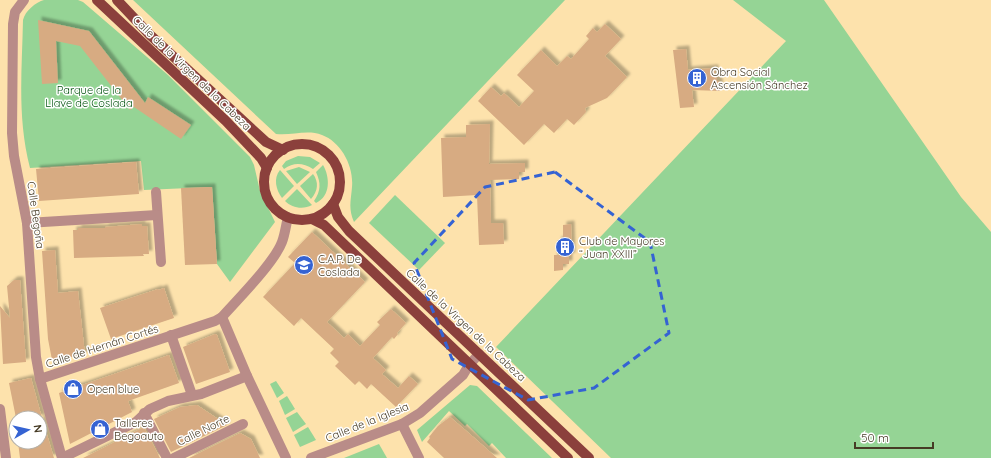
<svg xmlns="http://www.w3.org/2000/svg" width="991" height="458" viewBox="0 0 991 458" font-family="Quicksand,sans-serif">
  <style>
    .green { fill: #95d495 }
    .building { fill: #d7ab82; filter: url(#shadow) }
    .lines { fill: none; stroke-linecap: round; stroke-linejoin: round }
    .minor { stroke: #b98c88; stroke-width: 10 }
    .major { stroke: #8b403c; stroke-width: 10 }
    .marked { fill: none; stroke: #3563d3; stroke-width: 3; stroke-dasharray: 8 5; stroke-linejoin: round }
    .labels { text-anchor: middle; stroke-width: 3; stroke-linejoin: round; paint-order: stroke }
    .poi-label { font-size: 11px; fill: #463b25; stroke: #fff; text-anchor: start }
    .street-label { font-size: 11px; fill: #463b25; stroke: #fff }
    .park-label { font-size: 11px; fill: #02530e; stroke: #fff }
  </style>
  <defs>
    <filter id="shadow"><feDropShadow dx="3.5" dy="-3.5" stdDeviation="1" flood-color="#0004"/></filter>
  </defs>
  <rect width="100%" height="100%" fill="#fde2ac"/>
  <!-- green -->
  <g class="green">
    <path d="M44 0H78L83 2 168 75 250 157 254 165 260 191 275 222 230 282 217 264 212 187 144 190 141 161 30 168C17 117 22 71 23 20 25 11 36 2 44 0Z"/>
    <path d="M133 0H565L354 222C348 209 351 200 352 187 354 166 341 142 322 135 307 129 291 136 276 134Z"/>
    <path d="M733 0H824L961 197 991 232V458H611L496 347 786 41Z"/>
    <path d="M298 156 310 157 320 163 313 169C303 163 294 162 284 169L282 166 286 161Z"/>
    <path d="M323 165C330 177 331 196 316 203L314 201C321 191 321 183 316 172Z"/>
    <path d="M299 167 310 172 297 184 286 171Z"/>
    <path d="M280 170 294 186 282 198C276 190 273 178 280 170Z"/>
    <path d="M313 174C319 182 318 191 311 199L300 186Z"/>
    <path d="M297 189 312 205C303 210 292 208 285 201Z"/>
    <path d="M395 195 445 243 419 270 369 223Z"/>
    <path d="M276 381 284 393 277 398 270 384Z"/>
    <path d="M470 385 477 386 552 458H506L492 443 489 446 467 424 465 426 449 411 422 442 417 430Z"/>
    <path d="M287 396 295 409 285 415 279 401Z"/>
    <path d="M297 412 306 424 293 432 286 418Z"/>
    <path d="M308 427 316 440 300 447 294 435Z"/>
    <path d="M379 444 387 458H344Z"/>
  </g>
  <!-- building -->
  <g class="building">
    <path d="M38 20 89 31 145 103 148 97 191 125 181 139 134 107 130 110 80 46 56 41 58 83 42 84Z"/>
    <path d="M605 24 621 39 605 56 627 77 607 98 585 108 586 112 574 125 567 119 554 133 544 124 524 145 478 101 491 87 501 96 504 93 519 107 534 91 517 75 541 50 557 66 567 56 571 59 589 39 586 36 593 28 597 32Z"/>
    <path d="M686 49 688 70 715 68V76H717V81H719L720 91 692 90 694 107 680 108 673 50Z"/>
    <path d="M490 124 489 164 525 163V172H519V179L490 180 491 223H503L504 244 479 245 477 195 443 197 441 138 466 137V125Z"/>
    <path d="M136 162 139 194 39 201 36 169Z"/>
    <path d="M212 187 217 264 185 265 181 188Z"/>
    <path d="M142 224V226H147L149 254H143L144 256 74 258 73 230H78V228H105V227Z"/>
    <path d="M571 224 572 256H569V264H563V270L554 271V255H559L558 240 563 239V225Z"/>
    <path d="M312 232 365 282 327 322 344 338 348 334 360 346 380 325 377 322 391 309 406 323 397 333 398 334 394 339 392 337 373 358 386 370 382 374 398 388 409 376 418 384 396 407 371 384 367 389 359 381 355 385 335 366 339 362 330 353 334 349 301 318 294 326 263 297 295 263 288 257Z"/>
    <path d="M55 250 58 293 78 291 85 355 52 360 48 339 42 251Z"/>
    <path d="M14 280H20L26 362 3 364 0 306 10 318 7 286Z"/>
    <path d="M164 288 174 318 111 339 100 308 158 289 159 290Z"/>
    <path d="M215 334 217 335 230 372 196 384 183 347Z"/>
    <path d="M169 355 179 383 128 401 132 412 70 444 59 393Z"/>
    <path d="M31 378 42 418H16L9 383Z"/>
    <path d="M197 405 227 425 171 452 154 419 180 407Z"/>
    <path d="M450 417 471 435 497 458H444L427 442 430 438 429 437 438 426Z"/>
    <path d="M42 418 54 458H20L18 442H40V419Z"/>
    <path d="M144 427 160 458H83L105 447Z"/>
    <path d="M240 433 251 439 260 458H189Z"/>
  </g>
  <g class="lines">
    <!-- minor -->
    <g class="minor">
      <path d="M24 0 15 12 13 24 12 133 14 156 27 223 36 357 40 379 62 458"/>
      <path d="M156 192 161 262"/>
      <path d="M27 223 157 215"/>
      <path d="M222 317 247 376 286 458"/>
      <path d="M171 335 192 395"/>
      <path d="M40 379 215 321 222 317C238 299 274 263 282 242 285 234 286 225 288 217"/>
      <path d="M0 409 6 458"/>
      <path d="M144 413 167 458"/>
      <path d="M402 424 419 458"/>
      <path d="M62 458 136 422 150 409 168 401 201 394 247 376"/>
      <path d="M174 458 243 424"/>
      <path d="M311 458 402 424 420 413 463 375 469 365 479 354"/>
    </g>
    <!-- major -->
    <g class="major">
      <path d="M97 0 226 121 261 158 267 168"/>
      <path d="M117 0 150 35 266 142 283 150"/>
      <circle cx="302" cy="182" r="38"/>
      <path d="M333 204 338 217 349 231 589 458"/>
      <path d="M312 219 324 225 568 458"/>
    </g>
  </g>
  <!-- marked area -->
  <path class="marked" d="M555 172 650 242 669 333 594 388 528 400 452 359 414 263 485 187Z"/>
  <!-- icons -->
  <defs>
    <symbol id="building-disc" viewBox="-11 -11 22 22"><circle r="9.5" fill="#3563d3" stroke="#fff"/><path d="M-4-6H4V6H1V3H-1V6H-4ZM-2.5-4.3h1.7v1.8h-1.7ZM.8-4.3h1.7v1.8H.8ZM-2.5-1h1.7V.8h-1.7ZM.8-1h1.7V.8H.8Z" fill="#fff"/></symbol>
    <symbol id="school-disc" viewBox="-11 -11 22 22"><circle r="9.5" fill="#3563d3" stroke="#fff"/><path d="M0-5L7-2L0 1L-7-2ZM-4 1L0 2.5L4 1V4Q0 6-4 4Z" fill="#fff"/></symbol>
    <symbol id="shop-disc" viewBox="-11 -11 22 22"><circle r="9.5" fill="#3563d3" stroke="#fff"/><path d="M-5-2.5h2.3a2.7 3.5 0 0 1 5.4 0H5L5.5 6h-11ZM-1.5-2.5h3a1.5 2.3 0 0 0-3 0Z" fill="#fff"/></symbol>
  </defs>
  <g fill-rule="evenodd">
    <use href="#building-disc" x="686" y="67" width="22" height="22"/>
    <use href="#building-disc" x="554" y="236" width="22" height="22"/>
    <use href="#school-disc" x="293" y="254" width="22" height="22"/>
    <use href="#shop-disc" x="62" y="378" width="22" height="22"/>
    <use href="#shop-disc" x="89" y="418" width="22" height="22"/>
  </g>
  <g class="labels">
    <!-- poi labels -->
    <g class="poi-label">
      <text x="711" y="76">Obra Social<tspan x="711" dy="13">Ascensión Sánchez</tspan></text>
      <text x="579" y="245">Club de Mayores<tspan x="579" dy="13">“Juan XXIII”</tspan></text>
      <text x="318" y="263">C.A.P. De<tspan x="318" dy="13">Coslada</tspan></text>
      <text x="87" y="393">Open blue</text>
      <text x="114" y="427">Talleres<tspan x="114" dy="13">Begoauto</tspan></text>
    </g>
    <!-- street labels -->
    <g class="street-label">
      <text transform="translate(192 73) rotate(44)" y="4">Calle de la Virgen de la Cabeza</text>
      <text transform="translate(36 215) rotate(82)" y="4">Calle Begoña</text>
      <text transform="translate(466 325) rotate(43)" y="4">Calle de la Virgen de la Cabeza</text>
      <text transform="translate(102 346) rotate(-18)" y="4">Calle de Hernán Cortés</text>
      <text transform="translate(367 422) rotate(-22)" y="4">Calle de la Iglesia</text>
      <text transform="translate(203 430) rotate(-26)" y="4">Calle Norte</text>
    </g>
    <!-- park labels -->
    <g class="park-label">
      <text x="89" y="94">Parque de la<tspan x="89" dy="13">Llave de Coslada</tspan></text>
    </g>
  </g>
  <!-- north arrow -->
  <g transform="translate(28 430) rotate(82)"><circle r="19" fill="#ffffff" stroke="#b5b1a8"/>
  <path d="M0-3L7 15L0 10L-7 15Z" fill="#3563d3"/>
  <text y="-6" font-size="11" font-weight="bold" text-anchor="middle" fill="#463b25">N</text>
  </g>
  <!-- scale -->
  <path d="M855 442v6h78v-6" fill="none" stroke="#463b25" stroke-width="2"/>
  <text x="861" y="442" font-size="12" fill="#463b25" stroke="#ffffff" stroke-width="3" paint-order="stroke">50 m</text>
</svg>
